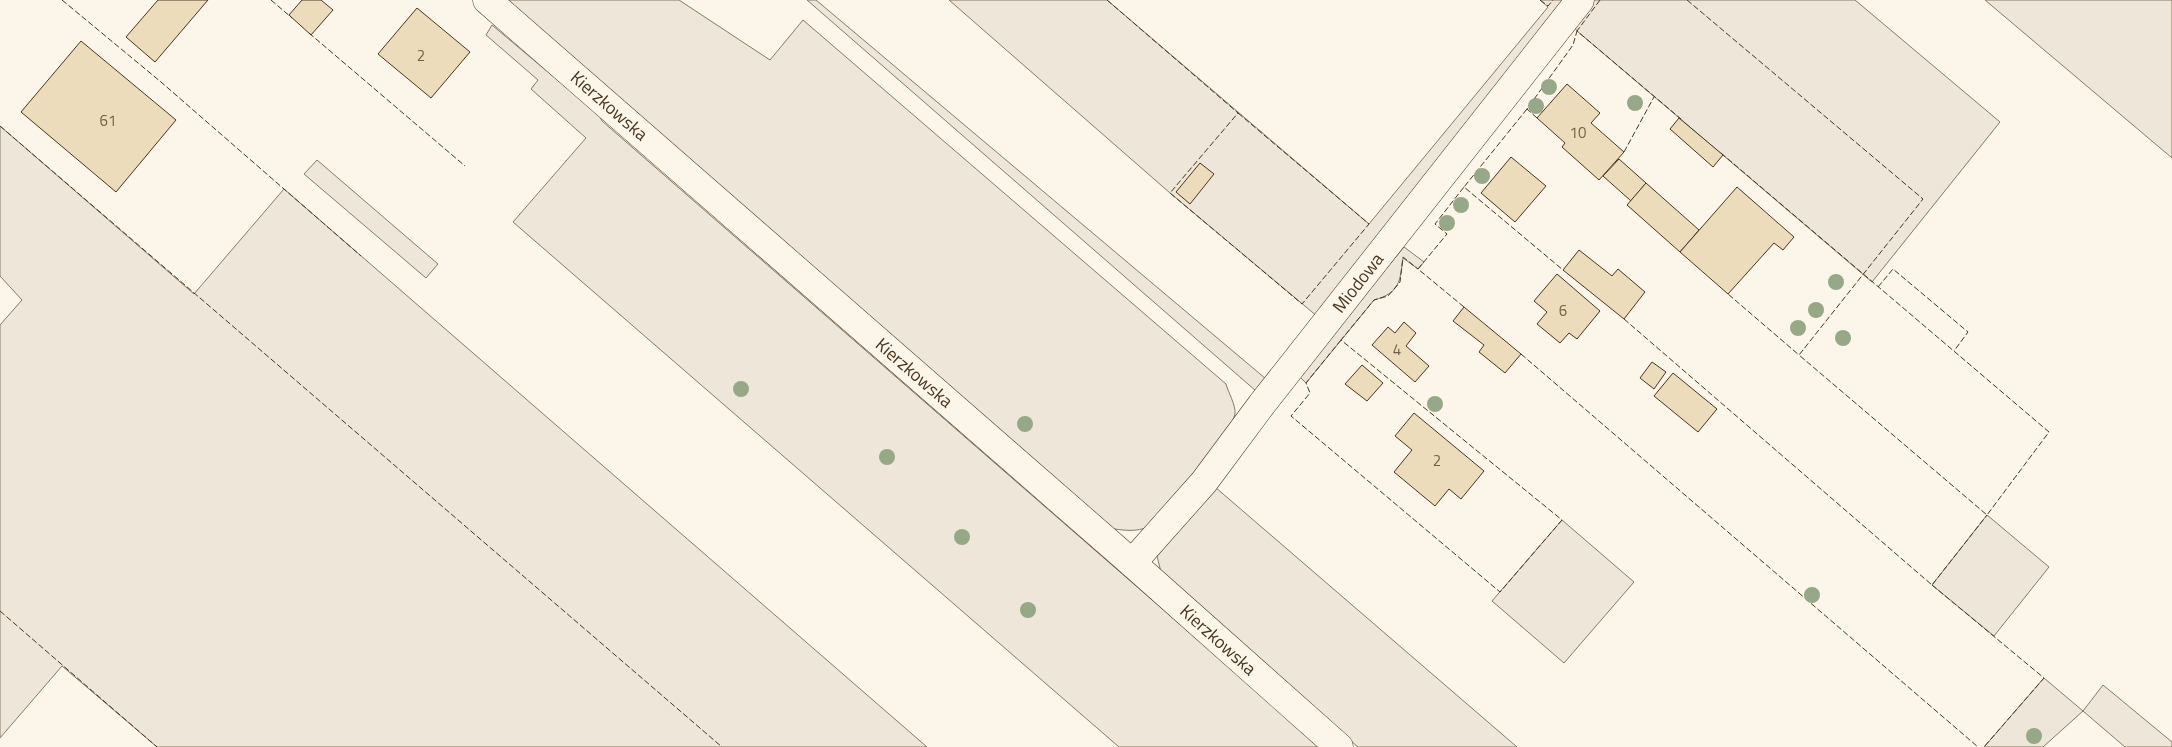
<svg xmlns="http://www.w3.org/2000/svg" width="2172" height="747" viewBox="0 0 2172 747" font-family="'Titillium Web',sans-serif">
  <style>
    .green { fill: #ede6d9; stroke: #887966 }
    .building { fill: #ecdcbc; stroke: #4a3520 }
    .lines { fill: none; stroke-linecap: round; stroke-linejoin: round }
    .minor-casing { stroke: #4a3520; stroke-width: 29 }
    .minor { stroke: #fbf6e9; stroke-width: 28 }
    .fence { stroke: #4a3520; stroke-width: 1; stroke-dasharray: 6 2.5; stroke-linecap: butt }
    .tree { fill: #96a887 }
    .labels { text-anchor: middle; stroke-width: 4; stroke-linejoin: round; paint-order: stroke }
    .number-label { font-size: 15px; fill: #725f47 }
    .street-label { font-size: 18px; fill: #4a3520; stroke: #fbf6e9 }
  </style>
  <rect width="100%" height="100%" fill="#fbf6e9"/>
  <!-- green -->
  <g class="green">
    <path d="M500 0H679L770 60 803 20 1226 384C1228 392 1236 405 1235 414 1232 432 1167 518 1150 526 1136 533 1122 530 1108 528Z"/>
    <path d="M807 0H816L1266 379 1256 391Z"/>
    <path d="M949 0H1107L1369 224 1548 7 1540 0H1567L1318 317 1170 193Z"/>
    <path d="M1591 0H1855L2000 122 1872 282 1577 31 1573 26Z"/>
    <path d="M1985 0H2172V158Z"/>
    <path d="M492 25 599 115 602 121 1321 747H1119L513 222 586 138 531 89 538 80 486 35Z"/>
    <path d="M0 126 194 294 284 189 927 747H157L62 666 0 738V325L22 300 0 276Z"/>
    <path d="M317 160 438 264 426 278 304 174Z"/>
    <path d="M1404 247 1424 262 1418 269 1403 258C1400 281 1400 293 1374 300L1306 383 1298 375Z"/>
    <path d="M1215 487 1517 747H1358L1162 576 1157 556Z"/>
    <path d="M1987 515 2049 567 1994 636 1932 585Z"/>
    <path d="M1562 520 1634 582 1564 663 1492 601Z"/>
    <path d="M2044 678 2083 711 2103 685 2172 742V747H2125L2083 711 2043 747H1984Z"/>
  </g>
  <!-- building -->
  <g class="building">
    <path d="M158 0H208L155 62 126 37Z"/>
    <path d="M302 0H321L333 10 311 35 289 15Z"/>
    <path d="M417 8 470 52 431 98 378 54Z"/>
    <path d="M81 41 176 120 116 192 21 112Z"/>
    <path d="M1567 84 1600 113 1591 123 1624 152 1599 180 1562 147 1565 143 1537 118Z"/>
    <path d="M1679 118 1723 155 1713 167 1670 129Z"/>
    <path d="M1511 157 1546 186 1515 222 1481 193Z"/>
    <path d="M1619 159 1646 183 1631 201 1603 176Z"/>
    <path d="M1200 163 1214 174 1190 204 1176 192Z"/>
    <path d="M1646 183 1699 230 1680 252 1627 205Z"/>
    <path d="M1737 187 1794 237 1783 250 1774 243 1728 294 1680 252Z"/>
    <path d="M1579 250 1612 276 1618 269 1645 292 1624 319 1563 270Z"/>
    <path d="M1557 274 1600 311 1577 339 1569 333 1560 343 1537 324 1547 312 1534 301Z"/>
    <path d="M1464 307 1521 354 1505 373 1479 352 1484 345 1453 321Z"/>
    <path d="M1404 322 1416 333 1406 346 1429 366 1415 382 1372 345 1388 327 1395 333Z"/>
    <path d="M1652 362 1666 372 1654 389 1640 378Z"/>
    <path d="M1362 365 1383 383 1367 401 1345 384Z"/>
    <path d="M1673 373 1717 409 1698 432 1654 396Z"/>
    <path d="M1414 413 1484 471 1461 499 1449 489 1435 506 1394 472 1412 450 1395 436Z"/>
  </g>
  <g class="lines">
    <defs>
      <g id="minor">
        <path d="M487 0 1132 563 1339 747"/>
        <path d="M1132 563 1204 482 1262 404 1580 0"/>
      </g>
    </defs>
    <!-- minor casing -->
    <use href="#minor" class="minor-casing"/>
    <!-- minor -->
    <use href="#minor" class="minor"/>
    <!-- fence -->
    <g class="fence">
      <path d="M62 0 161 82 361 256"/>
      <path d="M271 0 292 18"/>
      <path d="M1107 0 1238 113"/>
      <path d="M1540 0 1548 6 1553 0"/>
      <path d="M1600 0 1577 31 1681 119"/>
      <path d="M1687 0 1923 199 1799 355 1728 294"/>
      <path d="M309 33 465 166"/>
      <path d="M1527 109 1464 187 1563 270"/>
      <path d="M1238 113 1369 224 1302 304 1170 193Z"/>
      <path d="M1537 118 1527 109 1573 45 1577 31"/>
      <path d="M0 126 722 747"/>
      <path d="M1624 152 1654 97"/>
      <path d="M1721 153 2049 432 1987 515 1799 355"/>
      <path d="M1878 287 1893 269 1968 332 1954 351"/>
      <path d="M1464 307 1418 269 1447 234 1435 224 1464 187"/>
      <path d="M1624 319 1932 585 1987 515"/>
      <path d="M1341 340 1306 383 1310 393 1291 416 1500 592 1562 520 1341 340 1374 300 1388 296 1400 282 1403 257 1418 269"/>
      <path d="M1521 354 1978 747"/>
      <path d="M1932 585 2044 678 1984 747"/>
      <path d="M0 611 157 747"/>
    </g>
  </g>
  <!-- trees -->
  <g class="tree">
    <circle cx="1549" cy="87" r="8"/>
    <circle cx="1635" cy="103" r="8"/>
    <circle cx="1536" cy="106" r="8"/>
    <circle cx="1482" cy="176" r="8"/>
    <circle cx="1461" cy="205" r="8"/>
    <circle cx="1447" cy="223" r="8"/>
    <circle cx="1836" cy="282" r="8"/>
    <circle cx="1816" cy="310" r="8"/>
    <circle cx="1798" cy="328" r="8"/>
    <circle cx="1843" cy="338" r="8"/>
    <circle cx="741" cy="389" r="8"/>
    <circle cx="1435" cy="404" r="8"/>
    <circle cx="1025" cy="424" r="8"/>
    <circle cx="887" cy="457" r="8"/>
    <circle cx="962" cy="537" r="8"/>
    <circle cx="1812" cy="595" r="8"/>
    <circle cx="1028" cy="610" r="8"/>
    <circle cx="2034" cy="736" r="8"/>
  </g>
  <g class="labels">
    <!-- number labels -->
    <g class="number-label">
      <text x="421" y="61">2</text>
      <text x="108" y="126">61</text>
      <text x="1578" y="138">10</text>
      <text x="1563" y="316">6</text>
      <text x="1397" y="355">4</text>
      <text x="1437" y="466">2</text>
    </g>
    <!-- street labels -->
    <g class="street-label">
      <text transform="translate(609 106) rotate(41)" y="6">Kierzkowska</text>
      <text transform="translate(1358 283) rotate(-52)" y="6">Miodowa</text>
      <text transform="translate(914 373) rotate(41)" y="6">Kierzkowska</text>
      <text transform="translate(1218 640) rotate(42)" y="6">Kierzkowska</text>
    </g>
  </g>
</svg>
